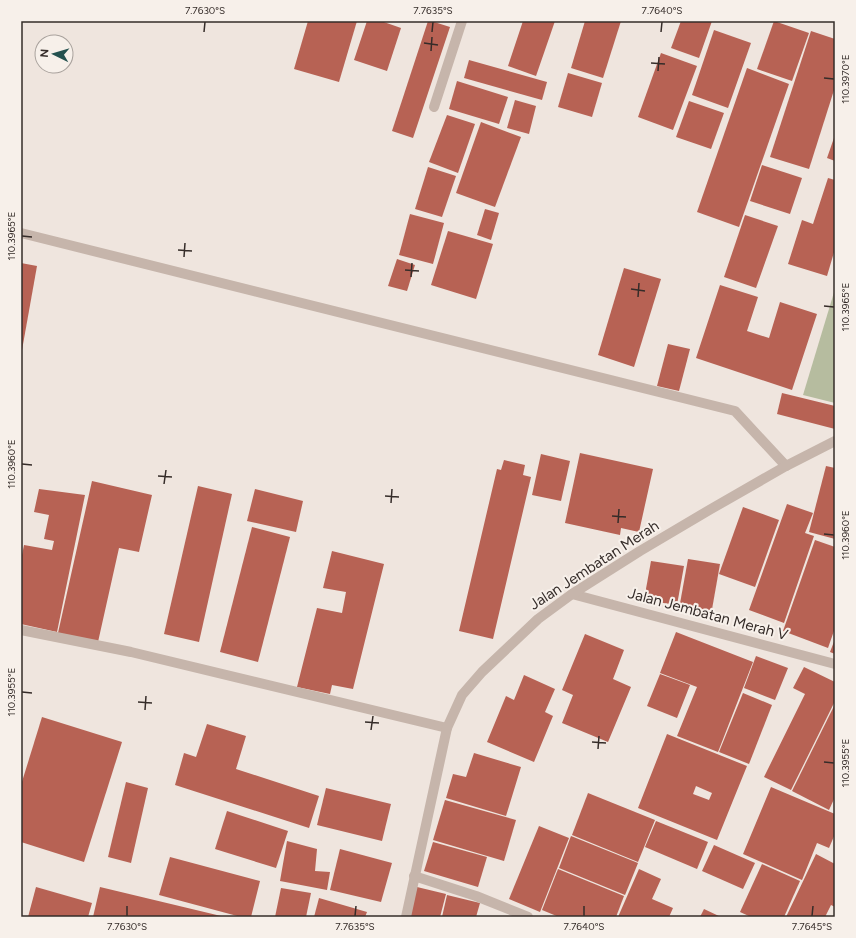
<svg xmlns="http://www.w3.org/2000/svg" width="856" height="938" viewBox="0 0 856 938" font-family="Figtree,sans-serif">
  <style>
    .green { fill: #b6bc9f }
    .building { fill: #b76254; fill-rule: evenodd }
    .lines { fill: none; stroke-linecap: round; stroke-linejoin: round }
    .minor { stroke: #c6b5ab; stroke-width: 10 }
    .ticks { fill: none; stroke: #352c29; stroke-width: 1.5 }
    .labels { text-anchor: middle; stroke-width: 4; stroke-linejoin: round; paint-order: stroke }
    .street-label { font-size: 15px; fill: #352c29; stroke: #f7f0ea }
    .neatline { fill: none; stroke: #352c29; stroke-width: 1.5 }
    .ticks-label { font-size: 10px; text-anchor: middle; fill: #352c29 }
  </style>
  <rect width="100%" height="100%" fill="#efe5de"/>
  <!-- green -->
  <path class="green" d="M835 289V403L803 395Z"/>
  <!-- building -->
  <g class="building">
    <path d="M308 21H357L339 82 294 69Z"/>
    <path d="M367 21H381L401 28 387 71 354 60Z"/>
    <path d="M428 21H431L450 27 413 138 392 131Z"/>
    <path d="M523 21H555L536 76 508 66Z"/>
    <path d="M585 21H621L603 78 571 68Z"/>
    <path d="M681 21H712L699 58 671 48Z"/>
    <path d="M774 21 809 33 792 81 757 69Z"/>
    <path d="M714 30 751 43 728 108 692 95Z"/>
    <path d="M811 31 835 39V87L809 169 770 157Z"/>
    <path d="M661 53 697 66 673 130 638 117Z"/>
    <path d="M469 60 547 82 542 100 464 78Z"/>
    <path d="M747 68 789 84 739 227 697 212Z"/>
    <path d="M568 73 602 83 592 117 558 107Z"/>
    <path d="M457 81 508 97 499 124 449 109Z"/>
    <path d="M515 100 536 106 529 134 507 128Z"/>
    <path d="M689 101 724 113 711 149 676 137Z"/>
    <path d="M447 115 475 124 458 173 429 162Z"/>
    <path d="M481 122 521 137 495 207 456 193Z"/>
    <path d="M835 135V161L827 158Z"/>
    <path d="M762 165 802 178 790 214 750 201Z"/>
    <path d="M428 167 456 176 442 217 415 209Z"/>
    <path d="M828 178 835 180V249L827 276 788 264 802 220 813 224Z"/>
    <path d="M485 209 499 213 491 240 477 235Z"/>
    <path d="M410 214 444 223 433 264 399 255Z"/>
    <path d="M745 215 778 226 756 288 724 277Z"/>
    <path d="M448 231 493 244 476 299 431 285Z"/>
    <path d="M397 259 415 265 407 291 388 286Z"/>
    <path d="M21 263 37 266 22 350H21Z"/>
    <path d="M624 268 661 279 634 367 598 355Z"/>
    <path d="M720 285 758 297 747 331 769 338 780 302 817 314 792 390 696 358Z"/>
    <path d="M668 344 690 349 679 391 657 386Z"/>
    <path d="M782 393 835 406V429L777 414Z"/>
    <path d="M580 453 653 469 639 532 621 528 620 535 565 523Z"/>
    <path d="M541 454 570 461 561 501 532 495Z"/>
    <path d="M504 460 525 465 523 475 531 477 493 639 459 631 497 469 501 470Z"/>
    <path d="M826 466 835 468V539L809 532Z"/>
    <path d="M92 481 152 495 139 552 119 548 98 642 58 633Z"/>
    <path d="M198 486 232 494 199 642 164 634Z"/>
    <path d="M39 489 85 495 57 632 21 624V560L24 545 52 550 54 541 44 539 49 515 34 512Z"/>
    <path d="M255 489 303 501 296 532 247 521Z"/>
    <path d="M787 504 813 513 805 533 814 536 784 623 749 610Z"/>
    <path d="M743 507 779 520 755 587 719 574Z"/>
    <path d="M252 527 290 537 258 662 220 652Z"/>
    <path d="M815 540 835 547V628L828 648 783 631Z"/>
    <path d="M332 551 384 564 353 689 332 685 330 694 297 687 317 608 342 613 346 592 323 588Z"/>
    <path d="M688 559 720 564 711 615 679 609Z"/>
    <path d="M651 561 684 566 677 605 644 600Z"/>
    <path d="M676 632 753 662 718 752 677 736 697 687 660 673Z"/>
    <path d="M585 634 624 650 613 679 631 687 608 742 562 723 573 695 562 690Z"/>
    <path d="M835 639V654L830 652Z"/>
    <path d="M756 656 788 668 775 700 744 688Z"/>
    <path d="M804 667 835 682V701L791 790 764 777 805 694 793 688Z"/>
    <path d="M660 674 690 685 677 718 647 706Z"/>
    <path d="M524 675 555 689 545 712 553 716 534 762 487 742 506 696 514 700Z"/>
    <path d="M743 693 772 705 749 764 719 752Z"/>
    <path d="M835 704V797L829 810 792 791Z"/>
    <path d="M42 717 122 742 84 862 21 842V785Z"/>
    <path d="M207 724 246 736 236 769 319 796 309 828 175 785 184 753 196 757Z"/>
    <path d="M667 734 747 766 717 840 638 808ZM696 786 712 793 709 800 693 794Z"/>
    <path d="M474 753 521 767 506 816 446 798 453 774 466 777Z"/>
    <path d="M126 782 148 788 131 863 108 857Z"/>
    <path d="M771 787 835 814V834L829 848 817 843 802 880 743 854Z"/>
    <path d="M326 788 391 804 382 841 317 825Z"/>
    <path d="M588 793 655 820 638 862 572 835Z"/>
    <path d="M445 800 516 820 504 861 433 840Z"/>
    <path d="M227 811 288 831 276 868 215 849Z"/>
    <path d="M656 821 708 842 697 869 645 847Z"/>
    <path d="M539 826 569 838 540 912 509 899Z"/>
    <path d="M571 836 638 863 625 895 559 868Z"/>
    <path d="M287 841 317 849 315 871 330 872 327 890 280 881Z"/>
    <path d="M433 842 487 857 478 887 424 871Z"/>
    <path d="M714 845 755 863 743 889 702 871Z"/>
    <path d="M340 849 392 863 381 902 330 890Z"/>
    <path d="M816 854 835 864V907L831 905 825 917H786Z"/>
    <path d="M170 857 260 881 251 917H241L159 895Z"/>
    <path d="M762 864 800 881 784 917H751L740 912Z"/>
    <path d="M558 869 624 896 616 917H559L542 910Z"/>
    <path d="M639 869 661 879 652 899 673 908 669 917H618Z"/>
    <path d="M36 887 92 903 88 917H28Z"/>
    <path d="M100 887 221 916V917H93Z"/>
    <path d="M417 887 446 894 440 917H409Z"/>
    <path d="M281 888 311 893 306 917H275Z"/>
    <path d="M447 895 480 903 476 917H442Z"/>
    <path d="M319 898 367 912 365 917H314Z"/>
    <path d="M704 909 721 917H700Z"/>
  </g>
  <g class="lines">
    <!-- minor -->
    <g class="minor">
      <path d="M434 107 462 21"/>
      <path d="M21 233 735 411 786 466"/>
      <path d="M572 594 835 664"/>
      <path d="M21 630 131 652 447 728"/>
      <path d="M414 876 476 896 528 917"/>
      <path d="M406 917 447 728 462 695 482 672 538 619 572 594 640 551 711 509 786 466 835 441"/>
    </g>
  </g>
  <!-- ticks -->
  <path class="ticks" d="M204 32 205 22M432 32 433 22M661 32 662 22M424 43 438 45M431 51 432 37M651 63 665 64M658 71 659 57M824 78 834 79M22 236 32 237M178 250 192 251M184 257 185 243M405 270 419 271M411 277 412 263M631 289 645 291M638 297 639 283M824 306 834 307M22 464 32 465M158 476 172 477M164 484 166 470M385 496 399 497M391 503 392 489M612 516 626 517M618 523 619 509M824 534 834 535M22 692 32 693M138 702 152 703M145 710 146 696M365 722 379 723M371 730 373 716M592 742 606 743M598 749 599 736M824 762 834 763M127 916V906M355 916 356 906M584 916V906M812 916 813 906"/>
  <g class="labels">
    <!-- street labels -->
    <g class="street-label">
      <text transform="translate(594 565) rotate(-33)" y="5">Jalan Jembatan Merah</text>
      <text transform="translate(708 614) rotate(15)" y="5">Jalan Jembatan Merah V</text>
    </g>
  </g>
  <!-- border -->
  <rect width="856" height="938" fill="none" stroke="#f7f0ea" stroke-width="44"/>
  <!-- north arrow -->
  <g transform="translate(54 54) rotate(275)"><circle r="19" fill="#f7f0ea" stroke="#a9a29d"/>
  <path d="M0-3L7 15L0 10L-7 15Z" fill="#24514f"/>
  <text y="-6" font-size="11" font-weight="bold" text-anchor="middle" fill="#352c29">N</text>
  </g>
  <rect x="22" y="22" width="812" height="894" class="neatline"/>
  <g class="ticks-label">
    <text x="205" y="14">7.7630°S</text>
    <text x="433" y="14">7.7635°S</text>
    <text x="662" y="14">7.7640°S</text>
    <text transform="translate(845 79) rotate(-90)" y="4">110.3970°E</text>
    <text transform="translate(11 236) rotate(-90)" y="4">110.3965°E</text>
    <text transform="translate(845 307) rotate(-90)" y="4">110.3965°E</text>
    <text transform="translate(11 464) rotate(-90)" y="4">110.3960°E</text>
    <text transform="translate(845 535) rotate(-90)" y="4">110.3960°E</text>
    <text transform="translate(11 692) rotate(-90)" y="4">110.3955°E</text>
    <text transform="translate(845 763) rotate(-90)" y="4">110.3955°E</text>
    <text x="127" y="930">7.7630°S</text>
    <text x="355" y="930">7.7635°S</text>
    <text x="584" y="930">7.7640°S</text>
    <text x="812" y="930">7.7645°S</text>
  </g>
</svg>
